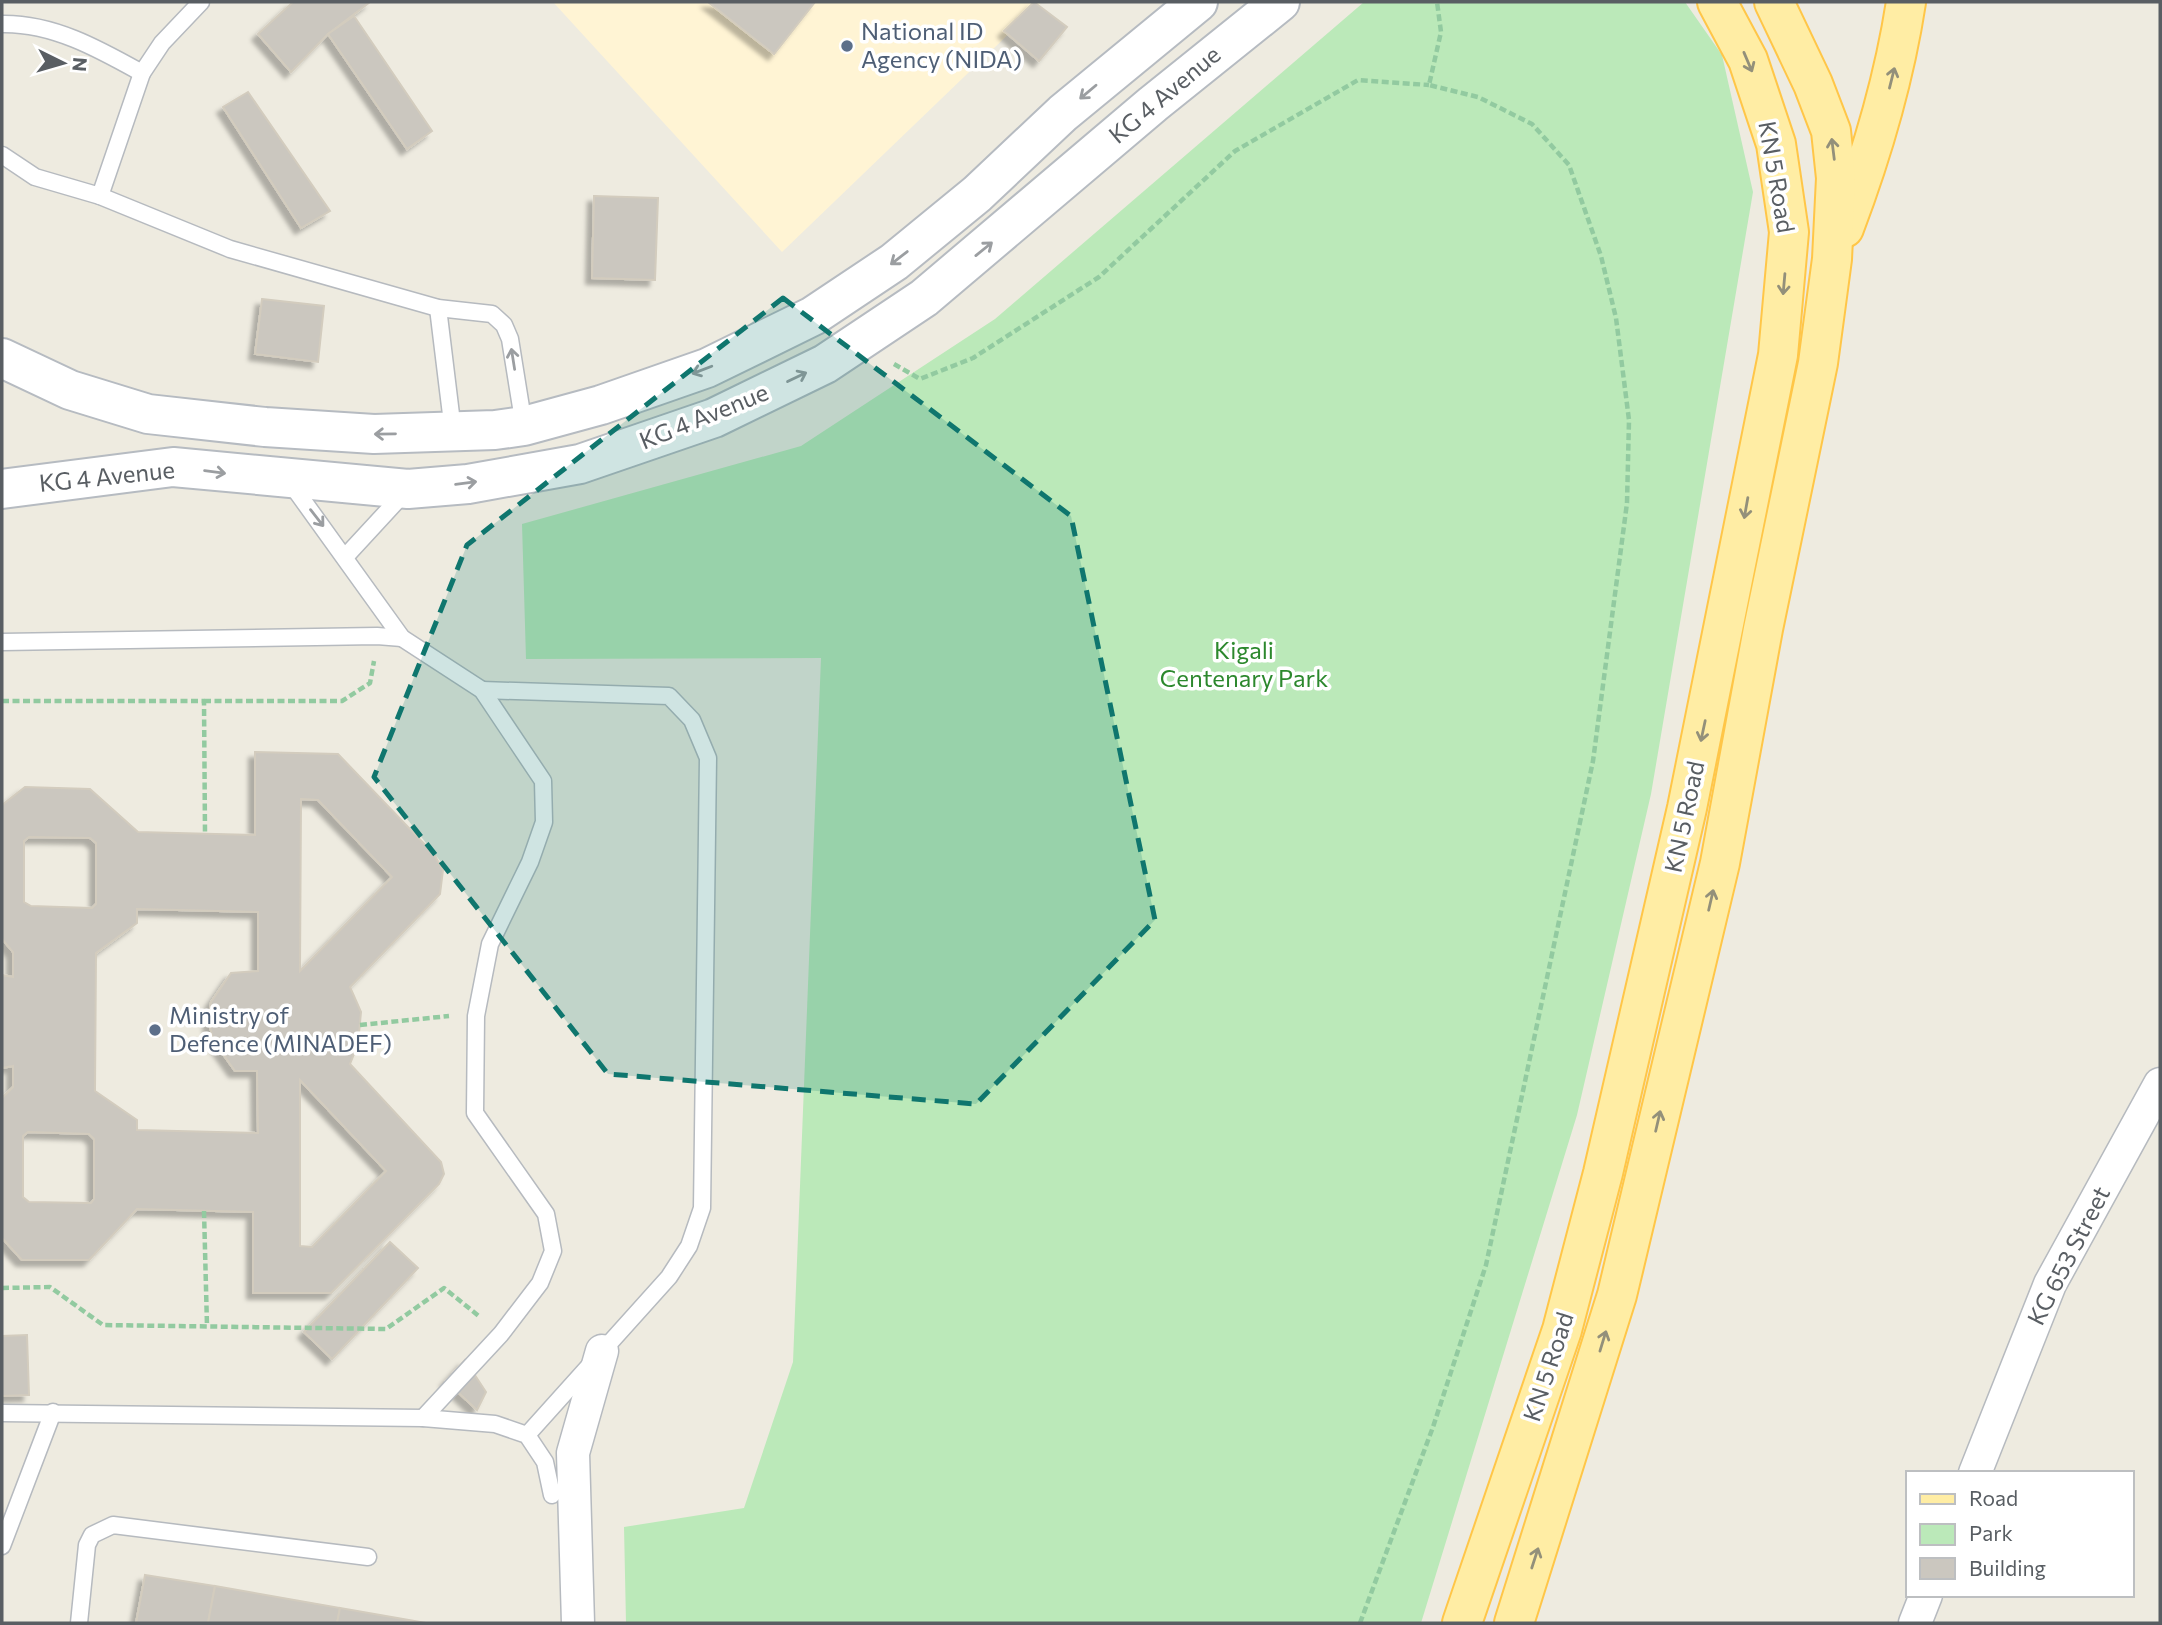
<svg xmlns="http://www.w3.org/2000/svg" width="2162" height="1625" viewBox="0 0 2162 1625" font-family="Commissioner,sans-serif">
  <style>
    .commercial { fill: #fff4d4 }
    .green { fill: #bbe9b9 }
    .building { fill: #cbc7bf; stroke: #d3ccbe; stroke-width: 2; fill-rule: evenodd; filter: url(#shadow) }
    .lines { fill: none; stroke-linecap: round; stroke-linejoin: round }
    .service-casing { stroke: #b6babf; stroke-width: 19 }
    .minor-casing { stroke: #b6babf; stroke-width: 35 }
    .secondary-casing { stroke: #b6bbc1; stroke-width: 42 }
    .primary-casing { stroke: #ffc648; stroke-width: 42 }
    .path { stroke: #92caa0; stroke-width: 4.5; stroke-dasharray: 7 3.5; stroke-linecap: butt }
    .service { stroke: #fff; stroke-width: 16 }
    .minor { stroke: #fff; stroke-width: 32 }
    .secondary { stroke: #fff; stroke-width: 38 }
    .primary { stroke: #ffeda4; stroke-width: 38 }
    .oneway { stroke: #93907a }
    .oneway2 { stroke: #9b9ea1 }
    .marked { fill: #0f766e; fill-opacity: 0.2; stroke: #0f766e; stroke-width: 5; stroke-dasharray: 14 9; stroke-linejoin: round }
    .service-dot { fill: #5c6f8a; stroke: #fff; stroke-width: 2.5 }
    .labels { text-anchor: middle; stroke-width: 7; stroke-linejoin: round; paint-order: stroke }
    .service-label { font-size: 24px; fill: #4e5e75; stroke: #fff; text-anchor: start }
    .street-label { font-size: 24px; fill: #595e63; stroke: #fff }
    .park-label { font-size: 24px; fill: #2c882d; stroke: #fff }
  </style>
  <defs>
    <filter id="shadow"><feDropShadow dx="-6" dy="6" stdDeviation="2" flood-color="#0004"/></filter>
  </defs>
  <rect width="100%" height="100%" fill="#eeebe0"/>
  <!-- commercial -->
  <path class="commercial" d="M553 2H1042L782 252Z"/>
  <!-- green -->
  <path class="green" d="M1364 2H1685L1722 55 1753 192 1651 794 1577 1115 1421 1623H626L624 1527 744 1508 793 1362 821 658 526 659 522 524 801 446 995 319Z"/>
  <!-- building -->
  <g class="building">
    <path d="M293 2H370L328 34 291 72 258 34Z"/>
    <path d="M708 2H815L774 54Z"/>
    <path d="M1034 2 1067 27 1039 61 1004 31Z"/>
    <path d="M354 16 432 131 407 149 328 34Z"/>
    <path d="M248 92 330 211 301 228 223 107Z"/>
    <path d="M594 196 658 198 655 280 592 278Z"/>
    <path d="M262 299 324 306 318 362 255 354Z"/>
    <path d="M255 752 338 754 434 854 443 870 440 894 350 987 361 1012 358 1044 350 1064 441 1162 444 1174 439 1184 331 1293H253V1212L137 1209 89 1260H22L2 1238V1098L13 1087V1066L2 1068V975L13 977V952L2 939V805L25 787 90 789 138 832 255 835ZM301 799 318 800 392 877 300 971ZM29 837 90 838 96 843V904L92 908 31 906 24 902V841ZM137 909 258 912V971L231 973 211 1002 209 1022 213 1040 235 1071H257L258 1133 137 1130V1120L95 1091 96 953 137 923ZM300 1080 386 1171 312 1247 300 1246ZM28 1132 89 1134 94 1139V1199L91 1203 29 1202 23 1197V1136Z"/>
    <path d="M390 1242 418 1268 332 1359 304 1332Z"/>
    <path d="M27 1335 29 1395 2 1396V1336Z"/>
    <path d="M465 1360 486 1392 477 1410 446 1381Z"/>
    <path d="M145 1575 215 1586 208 1623H136Z"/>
    <path d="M215 1586 340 1608 337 1623H208Z"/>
    <path d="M340 1608 426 1623H337Z"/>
  </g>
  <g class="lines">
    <defs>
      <g id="service">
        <path d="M2 24C53 23 99 49 142 73"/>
        <path d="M2 155 35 177 100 196 142 73 162 43 201 2"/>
        <path d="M100 196 230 249 438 308 492 314 504 325 510 339 524 426"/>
        <path d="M438 308 453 431"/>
        <path d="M289 481 402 638 482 690 543 781 544 822 530 862 490 944 476 1016 475 1113 546 1214 553 1251 540 1283 501 1334 423 1418"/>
        <path d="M346 556 406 491"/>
        <path d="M2 642 377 636 402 638"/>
        <path d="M482 690 669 696 692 720 708 758 702 1208 689 1246 669 1277 527 1435"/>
        <path d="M2 1413 423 1418 495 1424 527 1435 545 1462 552 1495"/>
        <path d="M2 1546 53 1412"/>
        <path d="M79 1623 87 1545 92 1535 113 1525 368 1557"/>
      </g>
      <g id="minor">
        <path d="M1975 1473 2050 1284 2160 1084"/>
        <path d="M578 1623 573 1453 602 1351"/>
        <path d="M1915 1623 1926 1595"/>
      </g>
      <g id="secondary">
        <path d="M2 358 70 390 148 414 265 427 374 434 495 430 524 426 601 405 707 368 813 316 894 262 977 194 1063 113 1198 2"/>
        <path d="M2 489 173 467 408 489 468 484 580 464 714 418 825 364 924 298 1153 104 1280 2"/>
      </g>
      <g id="primary">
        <path d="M1844 228C1872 154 1894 80 1906 2"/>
        <path d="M1462 1623 1562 1330 1603 1173 1687 808 1778 355 1789 232 1776 144 1748 60 1717 2"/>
        <path d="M1514 1623 1617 1295 1720 863 1763 629 1818 363 1832 259 1836 178 1831 131 1813 84 1774 2"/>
      </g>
    </defs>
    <!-- service casing -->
    <use href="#service" class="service-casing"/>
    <!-- minor casing -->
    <use href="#minor" class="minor-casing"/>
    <!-- secondary casing -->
    <use href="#secondary" class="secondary-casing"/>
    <!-- primary casing -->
    <use href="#primary" class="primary-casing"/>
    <!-- path -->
    <g class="path">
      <path d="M894 364 920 379 973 358 1099 277 1235 151 1358 80 1429 85"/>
      <path d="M2 701H204L205 833"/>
      <path d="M204 701H342L370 683 374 661"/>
      <path d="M360 1025 449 1016"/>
      <path d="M204 1211 207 1326"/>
      <path d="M2 1288 50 1287 103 1325 386 1329 444 1288 480 1317"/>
      <path d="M1360 1623 1433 1427 1486 1265 1593 761 1627 503 1629 420 1616 318 1601 256 1569 165 1532 124 1478 97 1429 85 1441 32 1437 2"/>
    </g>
    <!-- service -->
    <use href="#service" class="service"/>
    <!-- minor -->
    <use href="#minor" class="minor"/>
    <!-- secondary -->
    <use href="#secondary" class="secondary"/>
    <!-- primary -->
    <use href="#primary" class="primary"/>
  </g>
  <!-- one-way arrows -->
  <defs><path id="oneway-shaft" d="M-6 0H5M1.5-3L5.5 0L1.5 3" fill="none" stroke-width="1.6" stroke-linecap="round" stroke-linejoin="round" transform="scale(1.75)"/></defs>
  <g class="oneway">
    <use href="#oneway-shaft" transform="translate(1748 62) rotate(67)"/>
    <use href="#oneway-shaft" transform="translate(1892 78) rotate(-76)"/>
    <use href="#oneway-shaft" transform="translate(1833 149) rotate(-97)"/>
    <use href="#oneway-shaft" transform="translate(1784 284) rotate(95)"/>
    <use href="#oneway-shaft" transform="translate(1746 508) rotate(100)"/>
    <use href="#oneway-shaft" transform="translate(1703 731) rotate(102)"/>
    <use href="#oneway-shaft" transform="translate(1711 900) rotate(-77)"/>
    <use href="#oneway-shaft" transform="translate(1658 1121) rotate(-77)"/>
    <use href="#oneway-shaft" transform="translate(1603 1341) rotate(-73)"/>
    <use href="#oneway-shaft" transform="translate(1535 1558) rotate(-72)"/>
  </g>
  <g class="oneway2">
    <use href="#oneway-shaft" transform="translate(1088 92) rotate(140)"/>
    <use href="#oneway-shaft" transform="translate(984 249) rotate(-39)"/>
    <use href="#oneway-shaft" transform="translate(899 258) rotate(142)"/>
    <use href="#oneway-shaft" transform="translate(513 359) rotate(-99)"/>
    <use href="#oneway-shaft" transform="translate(702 370) rotate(159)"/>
    <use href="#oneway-shaft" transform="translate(797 377) rotate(-26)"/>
    <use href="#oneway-shaft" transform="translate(385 434) rotate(179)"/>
    <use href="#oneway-shaft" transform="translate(215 472) rotate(7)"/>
    <use href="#oneway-shaft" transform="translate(466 483) rotate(-7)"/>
    <use href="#oneway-shaft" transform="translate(317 518) rotate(52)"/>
  </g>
  <!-- marked area -->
  <path class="marked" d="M783 298 1071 516 1155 920 976 1104 608 1074 374 777 467 545Z"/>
  <!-- markers -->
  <g class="service-dot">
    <circle cx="847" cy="46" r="7"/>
    <circle cx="155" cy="1030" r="7"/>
  </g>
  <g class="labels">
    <!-- service labels -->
    <g class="service-label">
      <text x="861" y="40">National ID<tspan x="861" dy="28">Agency (NIDA)</tspan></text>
      <text x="169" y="1024">Ministry of<tspan x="169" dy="28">Defence (MINADEF)</tspan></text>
    </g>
    <!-- street labels -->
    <g class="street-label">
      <text transform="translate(1165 95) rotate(-40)" y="8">KG 4 Avenue</text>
      <text transform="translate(1776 177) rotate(80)" y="8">KN 5 Road</text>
      <text transform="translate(704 417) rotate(-22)" y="8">KG 4 Avenue</text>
      <text transform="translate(107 477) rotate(-6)" y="8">KG 4 Avenue</text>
      <text transform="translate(1685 817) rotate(-78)" y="8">KN 5 Road</text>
      <text transform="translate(2069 1256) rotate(-63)" y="8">KG 653 Street</text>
      <text transform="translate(1549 1367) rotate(-72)" y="8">KN 5 Road</text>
    </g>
    <!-- park labels -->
    <g class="park-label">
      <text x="1244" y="659">Kigali<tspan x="1244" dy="28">Centenary Park</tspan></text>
    </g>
  </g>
  <!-- border -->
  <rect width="2162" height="1625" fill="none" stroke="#595e63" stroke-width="7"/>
  <!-- legend -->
  <rect x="1906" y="1471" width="228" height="126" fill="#ffffff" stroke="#bdbfc1" stroke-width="2"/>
  <rect x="1920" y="1494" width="35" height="10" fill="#ffeda4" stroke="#bdbfc1" stroke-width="2"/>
  <text x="1969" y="1506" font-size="21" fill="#595e63">Road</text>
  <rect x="1920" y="1524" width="35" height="21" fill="#bbe9b9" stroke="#bdbfc1" stroke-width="2"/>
  <text x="1969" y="1541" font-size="21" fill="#595e63">Park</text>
  <rect x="1920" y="1558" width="35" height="21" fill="#cbc7bf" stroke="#bdbfc1" stroke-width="2"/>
  <text x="1969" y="1576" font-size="21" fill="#595e63">Building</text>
  <!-- north arrow -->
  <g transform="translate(63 63) rotate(95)" stroke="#ffffff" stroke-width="5" paint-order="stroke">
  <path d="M0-5L12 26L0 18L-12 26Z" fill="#595e63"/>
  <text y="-10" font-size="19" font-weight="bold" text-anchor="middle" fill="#595e63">N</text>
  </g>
</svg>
